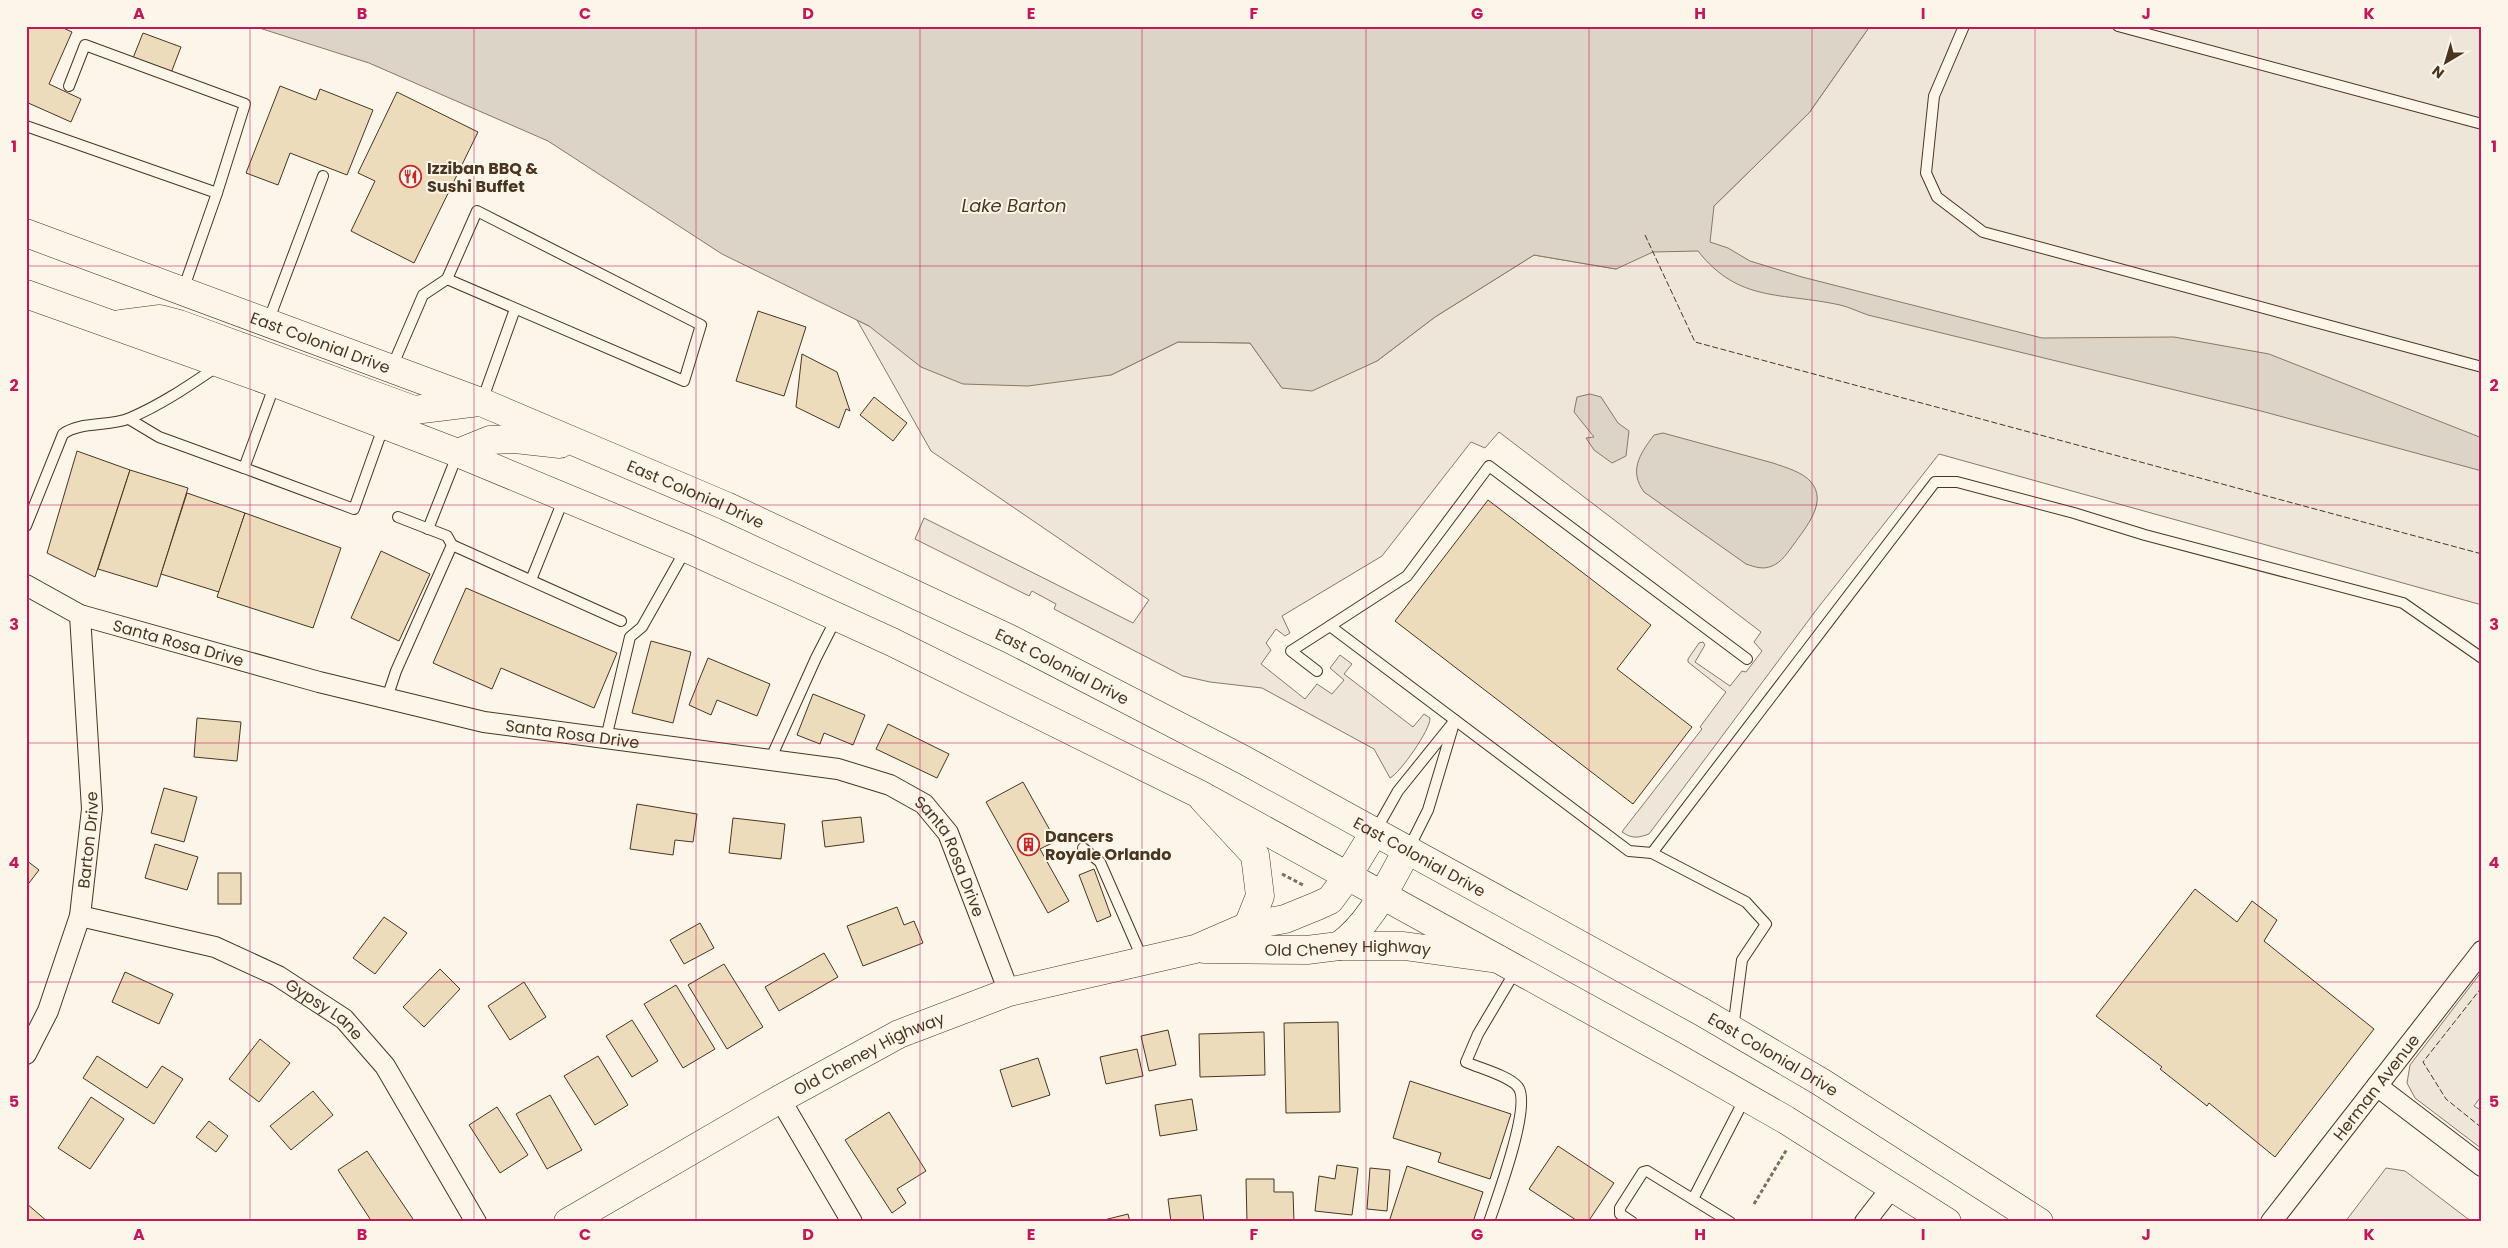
<svg xmlns="http://www.w3.org/2000/svg" width="2508" height="1248" viewBox="0 0 2508 1248" font-family="Poppins,sans-serif">
  <style>
    .green { fill: #ede6d9; stroke: #887966 }
    .parking { fill: #ede7d9; stroke: #887966 }
    .water { fill: #dcd4c6; stroke: #887966 }
    .building { fill: #ecdcbc; stroke: #4a3520 }
    .lines { fill: none; stroke-linecap: round; stroke-linejoin: round }
    .lane-casing { stroke: #4a3520; stroke-width: 12 }
    .street-casing { stroke: #4a3520; stroke-width: 22 }
    .secondary-casing { stroke: #4a3520; stroke-width: 29 }
    .highway-casing { stroke: #4a3520; stroke-width: 29 }
    .path { stroke: #7f6f5c; stroke-width: 3; stroke-dasharray: 4 2.5; stroke-linecap: butt }
    .lane { stroke: #fbf6e9; stroke-width: 10 }
    .street { stroke: #fbf6e9; stroke-width: 20 }
    .secondary { stroke: #fbf6e9; stroke-width: 28 }
    .highway { stroke: #fbf6e9; stroke-width: 28 }
    .fence { stroke: #4a3520; stroke-width: 1; stroke-dasharray: 6 2.5; stroke-linecap: butt }
    .grid { fill: none; stroke: #c2185b; stroke-width: 1; stroke-opacity: 0.55 }
    .labels { text-anchor: middle; stroke-width: 4; stroke-linejoin: round; paint-order: stroke }
    .poi-label { font-size: 16px; font-weight: bold; fill: #4a3520; stroke: #fbf6e9; text-anchor: start }
    .street-label { font-size: 16px; fill: #4a3520; stroke: #fbf6e9 }
    .water-label { font-size: 18px; font-style: italic; fill: #4a3520; stroke: #fbf6e9 }
    .neatline { fill: none; stroke: #c2185b; stroke-width: 2 }
    .grid-label { font-size: 16px; text-anchor: middle; font-weight: bold; fill: #c2185b }
  </style>
  <rect width="100%" height="100%" fill="#fbf6e9"/>
  <!-- green -->
  <g class="green">
    <path d="M1870 26H2482V605L1939 454 1817 609 1649 834C1638 838 1632 839 1622 832L1624 829 1702 729 1700 727 1726 692 1688 662V659L1699 643 1703 642 1705 645 1695 662 1730 686 1742 671 1746 672 1762 651 1754 642 1761 632 1499 432 1485 448 1471 442 1382 556 1282 616 1290 633 1285 636 1276 629 1266 643 1271 650 1261 664 1305 699 1317 684 1332 694 1344 680 1330 668 1340 655 1352 664 1344 674 1413 727 1424 714 1430 718C1431 729 1400 773 1390 778L1374 749 1262 688 1210 682 1183 676 1054 609 1056 604 1032 591 1029 596 915 539 924 518 1133 623 1149 600 931 451 857 320 869 326 1111 375 1178 342 1250 343 1282 388 1377 361 1435 317 1534 255 1616 269 1714 206 1809 113Z"/>
    <path d="M2482 971V1095L2474 1106 2482 1111V1149L2415 1098 2407 1083 2410 1065Z"/>
  </g>
  <!-- parking -->
  <path class="parking" d="M2386 1168 2405 1171 2472 1222H2345Z"/>
  <!-- water -->
  <g class="water">
    <path d="M253 26H1870L1809 113 1714 206 1710 242 1728 248 1750 261 1802 277 2042 338 2174 337 2269 354 2482 438V471L2261 411 1868 315C1859 312 1849 307 1840 305 1781 292 1739 303 1698 251L1653 252 1616 269 1534 255 1435 317 1377 361 1312 391 1282 388 1250 343 1178 342 1111 375 1028 386 963 384 921 367 869 326 722 254 548 141 369 63Z"/>
    <path d="M1590 394 1601 397 1618 423 1629 431 1626 456 1612 463 1594 450 1586 438 1594 437 1574 412 1577 397Z"/>
    <path d="M1663 433 1773 463C1784 467 1803 472 1811 482 1828 502 1806 527 1794 544 1788 552 1782 562 1772 566 1763 570 1755 567 1746 564L1644 492C1629 471 1639 455 1654 435Z"/>
  </g>
  <!-- building -->
  <g class="building">
    <path d="M26 26H59L72 32 49 84 81 99 71 122 26 102Z"/>
    <path d="M143 33 181 47 171 73 133 58Z"/>
    <path d="M280 86 316 100 320 89 373 110 347 175 290 153 278 185 246 173Z"/>
    <path d="M397 92 478 132 414 263 351 231 375 181 358 173Z"/>
    <path d="M758 311 806 327 784 396 736 381Z"/>
    <path d="M802 354 837 372 850 411 846 409 839 428 796 407Z"/>
    <path d="M874 397 907 423 893 441 860 415Z"/>
    <path d="M77 451 130 470 95 577 47 553Z"/>
    <path d="M130 470 188 488 157 587 98 569Z"/>
    <path d="M187 493 245 513 219 592 161 574Z"/>
    <path d="M1488 500 1651 625 1617 669 1692 727 1633 804 1395 621Z"/>
    <path d="M245 513 341 548 313 628 217 597Z"/>
    <path d="M381 551 430 574 399 641 351 618Z"/>
    <path d="M466 588 617 653 594 708 501 668 492 689 433 663Z"/>
    <path d="M651 641 691 652 673 723 632 713Z"/>
    <path d="M708 658 770 684 757 716 717 700 711 715 689 705Z"/>
    <path d="M813 694 865 715 853 745 824 733 820 744 797 735Z"/>
    <path d="M197 718 241 722 237 761 194 757Z"/>
    <path d="M888 724 949 754 937 778 876 749Z"/>
    <path d="M1023 782 1056 841 1040 849 1069 901 1048 913 986 802Z"/>
    <path d="M164 788 197 797 184 842 151 833Z"/>
    <path d="M637 804 697 814 693 842 675 840 673 855 630 849Z"/>
    <path d="M861 817 864 842 825 847 822 821Z"/>
    <path d="M733 818 785 824 781 859 729 853Z"/>
    <path d="M155 844 198 857 187 890 145 878Z"/>
    <path d="M26 860 39 870 26 887Z"/>
    <path d="M1094 869 1111 916 1097 922 1079 875Z"/>
    <rect x="218" y="873" width="23" height="31"/>
    <path d="M2195 889 2237 922 2252 901 2277 920 2264 941 2374 1029 2275 1157 2209 1103 2207 1106 2160 1069 2162 1067 2096 1016Z"/>
    <path d="M897 907 904 925 914 921 923 943 863 966 847 926Z"/>
    <path d="M384 917 407 933 375 974 353 958Z"/>
    <path d="M700 923 714 948 684 964 670 940Z"/>
    <path d="M824 953 838 977 779 1011 765 987Z"/>
    <path d="M724 964 763 1027 727 1049 688 985Z"/>
    <path d="M440 969 460 989 424 1027 403 1007Z"/>
    <path d="M125 972 173 994 159 1024 112 1002Z"/>
    <path d="M524 982 546 1017 510 1040 488 1006Z"/>
    <path d="M676 985 715 1049 683 1068 644 1004Z"/>
    <path d="M632 1020 658 1061 632 1077 606 1036Z"/>
    <path d="M1338 1022 1340 1112 1286 1113 1284 1023Z"/>
    <path d="M1168 1030 1176 1065 1149 1071 1141 1036Z"/>
    <path d="M1264 1032 1265 1075 1200 1077 1199 1034Z"/>
    <path d="M260 1039 290 1063 259 1102 229 1079Z"/>
    <path d="M1137 1049 1143 1076 1106 1084 1100 1057Z"/>
    <path d="M97 1056 147 1088 162 1066 183 1079 154 1124 83 1078Z"/>
    <path d="M598 1056 628 1105 595 1125 564 1076Z"/>
    <path d="M1038 1058 1050 1095 1012 1107 1000 1070Z"/>
    <path d="M1410 1081 1511 1114 1490 1179 1438 1162 1441 1153 1393 1138Z"/>
    <path d="M313 1091 333 1115 291 1150 270 1126Z"/>
    <path d="M550 1095 582 1150 547 1169 516 1114Z"/>
    <path d="M91 1097 124 1119 90 1169 58 1148Z"/>
    <path d="M1192 1099 1197 1130 1160 1136 1155 1105Z"/>
    <path d="M497 1107 528 1155 500 1173 469 1125Z"/>
    <path d="M889 1112 926 1171 897 1189 906 1203 892 1213 845 1140Z"/>
    <path d="M209 1121 228 1136 216 1152 196 1137Z"/>
    <path d="M1558 1146 1614 1183 1588 1222H1579L1529 1189Z"/>
    <path d="M367 1151 415 1222H372L338 1170Z"/>
    <path d="M1337 1165 1358 1168 1352 1215 1315 1211 1319 1176 1335 1179Z"/>
    <path d="M1407 1166 1483 1192 1473 1222H1389Z"/>
    <path d="M1370 1168 1390 1170 1387 1211 1367 1209Z"/>
    <path d="M1246 1179H1274V1192H1293L1294 1222H1247Z"/>
    <path d="M1201 1195 1204 1222H1171L1168 1199Z"/>
    <path d="M26 1203 48 1222H26Z"/>
    <path d="M1128 1214 1130 1222H1096Z"/>
  </g>
  <g class="lines">
    <defs>
      <g id="lane">
        <path d="M1964 26 1934 96 1926 173 1937 197 1983 232 2482 367"/>
        <path d="M2118 26 2482 124"/>
        <path d="M69 86 85 45 245 104 217 193"/>
        <path d="M26 126 217 193 183 290"/>
        <path d="M268 322 323 176"/>
        <path d="M392 367 423 295 447 279 477 211 701 325 684 381 447 279"/>
        <path d="M275 384 244 468 354 509 384 425"/>
        <path d="M482 401 515 309"/>
        <path d="M129 419 159 437 244 468"/>
        <path d="M26 526 63 434C80 421 110 427 130 418 161 405 190 385 218 366"/>
        <path d="M428 529 458 453"/>
        <path d="M452 545 621 621"/>
        <path d="M531 580 564 498"/>
        <path d="M1317 671 1291 651 1330 626"/>
        <path d="M387 698 396 671 452 545 447 536 398 517"/>
        <path d="M606 738 630 637 642 627 686 549"/>
        <path d="M770 760 816 658 837 617"/>
        <path d="M1376 830 1398 791 1452 724"/>
        <path d="M1083 848 1100 862 1143 960"/>
        <path d="M1409 848 1428 810 1455 720"/>
        <path d="M1652 853 1935 482H1957L2074 513 2145 535 2403 603 2482 658"/>
        <path d="M1733 1029 1742 960 1766 924 1746 902 1652 853 1629 851 1330 626 1407 576 1489 466 1747 659"/>
        <path d="M1693 1199 1745 1098"/>
        <path d="M1489 1222C1497 1198 1532 1105 1518 1087 1510 1076 1479 1068 1466 1062L1478 1034 1516 970"/>
        <path d="M1632 1222 1620 1214V1208L1643 1172 1647 1171 1730 1222"/>
      </g>
      <g id="street">
        <path id="s1" d="M26 585 80 615 319 682 484 722 838 769 890 785 924 804 948 833 1009 992"/>
        <path id="s2" d="M80 916 215 947 278 976 344 1019 385 1066 476 1222"/>
        <path id="s3" d="M26 1054 48 1011 80 916 92 809 80 615"/>
        <path d="M2377 1086 2482 1166"/>
        <path d="M780 1099 852 1222"/>
        <path d="M1865 1222 1893 1186"/>
        <path id="s4" d="M2271 1222 2482 951"/>
      </g>
      <g id="secondary">
        <path d="M1203 799 1255 855 1260 896 1248 926"/>
        <path d="M1339 946C1372 922 1388 884 1408 849"/>
        <path id="s5" d="M1204 949 1307 950 1339 946H1404L1498 959"/>
        <path id="s6" d="M568 1222 780 1099 899 1034 1009 992 1195 949 1248 926 1285 919 1317 906 1330 900 1347 877 1375 831"/>
      </g>
      <g id="highway">
        <path id="s7" d="M26 233 481 402 726 506 1010 639 1244 760 1702 1012 1821 1082 2039 1222"/>
        <path d="M26 294 275 383 458 453 686 548 892 642 1199 794 1674 1056 1786 1120 1947 1222"/>
        <path d="M121 324 160 319 179 324 414 410 479 402"/>
        <path d="M458 453 490 440 515 439 560 444"/>
      </g>
    </defs>
    <!-- lane casing -->
    <use href="#lane" class="lane-casing"/>
    <!-- street casing -->
    <use href="#street" class="street-casing"/>
    <!-- secondary casing -->
    <use href="#secondary" class="secondary-casing"/>
    <!-- highway casing -->
    <use href="#highway" class="highway-casing"/>
    <!-- path -->
    <g class="path">
      <path d="M1282 874 1303 885"/>
      <path d="M1754 1204 1787 1149"/>
    </g>
    <!-- lane -->
    <use href="#lane" class="lane"/>
    <!-- street -->
    <use href="#street" class="street"/>
    <!-- secondary -->
    <use href="#secondary" class="secondary"/>
    <!-- highway -->
    <use href="#highway" class="highway"/>
    <!-- fence -->
    <g class="fence">
      <path d="M1645 235 1695 342 2482 554"/>
      <path d="M2482 987 2423 1062 2446 1099 2482 1128"/>
    </g>
  </g>
  <!-- grid -->
  <path class="grid" d="M250 26V1222M474 26V1222M696 26V1222M920 26V1222M1142 26V1222M1366 26V1222M1589 26V1222M1812 26V1222M2035 26V1222M2258 26V1222M26 266H2482M26 505H2482M26 743H2482M26 982H2482"/>
  <!-- icons -->
  <defs>
    <symbol id="restaurant-ring" viewBox="-11 -11 22 22"><circle r="9.5" fill="#fbf6e9" stroke="#c62828" stroke-width="1.5"/><path d="M-5-6h1v4h1v-4h1v4h1v-4h1v5L-1.5 .5V6h-2V.5L-5-1ZM5-6V6H3V1.5H1.5Q1.5-4 5-6Z" fill="#c62828"/></symbol>
    <symbol id="building-ring" viewBox="-11 -11 22 22"><circle r="9.5" fill="#fbf6e9" stroke="#c62828" stroke-width="1.5"/><path d="M-4-6H4V6H1V3H-1V6H-4ZM-2.5-4.3h1.7v1.8h-1.7ZM.8-4.3h1.7v1.8H.8ZM-2.5-1h1.7V.8h-1.7ZM.8-1h1.7V.8H.8Z" fill="#c62828"/></symbol>
  </defs>
  <g fill-rule="evenodd">
    <use href="#restaurant-ring" x="398" y="164" width="25" height="25"/>
    <use href="#building-ring" x="1016" y="832" width="25" height="25"/>
  </g>
  <g class="labels">
    <!-- poi labels -->
    <g class="poi-label">
      <text x="427" y="174">Izziban BBQ &amp;<tspan x="427" dy="18">Sushi Buffet</tspan></text>
      <text x="1045" y="842">Dancers<tspan x="1045" dy="18">Royale Orlando</tspan></text>
    </g>
    <!-- street labels -->
    <g class="street-label">
      <text dy="6" stroke="none"><textPath href="#s7" startOffset="314">East Colonial Drive</textPath></text>
      <text dy="6" stroke="none"><textPath href="#s7" startOffset="719">East Colonial Drive</textPath></text>
      <text dy="6" stroke="none"><textPath href="#s1" startOffset="164">Santa Rosa Drive</textPath></text>
      <text dy="6" stroke="none"><textPath href="#s7" startOffset="1124">East Colonial Drive</textPath></text>
      <text dy="6" stroke="none"><textPath href="#s1" startOffset="569">Santa Rosa Drive</textPath></text>
      <text dy="6" stroke="none"><textPath href="#s3" startOffset="225">Barton Drive</textPath></text>
      <text dy="6" stroke="none"><textPath href="#s7" startOffset="1529">East Colonial Drive</textPath></text>
      <text dy="6" stroke="none"><textPath href="#s1" startOffset="989">Santa Rosa Drive</textPath></text>
      <text dy="6" stroke="none"><textPath href="#s5" startOffset="144">Old Cheney Highway</textPath></text>
      <text dy="6" stroke="none"><textPath href="#s2" startOffset="265">Gypsy Lane</textPath></text>
      <text dy="6" stroke="none"><textPath href="#s7" startOffset="1934">East Colonial Drive</textPath></text>
      <text dy="6" stroke="none"><textPath href="#s6" startOffset="345">Old Cheney Highway</textPath></text>
      <text dy="6" stroke="none"><textPath href="#s4" startOffset="171">Herman Avenue</textPath></text>
    </g>
    <!-- water labels -->
    <g class="water-label">
      <text x="1014" y="212">Lake Barton</text>
    </g>
  </g>
  <!-- border -->
  <rect width="2508" height="1248" fill="none" stroke="#fbf6e9" stroke-width="55"/>
  <!-- north arrow -->
  <g transform="translate(2446 62) rotate(218)" stroke="#fbf6e9" stroke-width="4" paint-order="stroke">
  <path d="M0-4L9 19L0 12L-9 19Z" fill="#4a3520"/>
  <text y="-8" font-size="14" font-weight="bold" text-anchor="middle" fill="#4a3520">N</text>
  </g>
  <rect x="28" y="28" width="2452" height="1192" class="neatline"/>
  <g class="grid-label">
    <text x="139" y="19">A</text>
    <text x="362" y="19">B</text>
    <text x="585" y="19">C</text>
    <text x="808" y="19">D</text>
    <text x="1031" y="19">E</text>
    <text x="1254" y="19">F</text>
    <text x="1477" y="19">G</text>
    <text x="1700" y="19">H</text>
    <text x="1923" y="19">I</text>
    <text x="2146" y="19">J</text>
    <text x="2369" y="19">K</text>
    <text x="14" y="152">1</text>
    <text x="2494" y="152">1</text>
    <text x="14" y="391">2</text>
    <text x="2494" y="391">2</text>
    <text x="14" y="630">3</text>
    <text x="2494" y="630">3</text>
    <text x="14" y="868">4</text>
    <text x="2494" y="868">4</text>
    <text x="14" y="1107">5</text>
    <text x="2494" y="1107">5</text>
    <text x="139" y="1240">A</text>
    <text x="362" y="1240">B</text>
    <text x="585" y="1240">C</text>
    <text x="808" y="1240">D</text>
    <text x="1031" y="1240">E</text>
    <text x="1254" y="1240">F</text>
    <text x="1477" y="1240">G</text>
    <text x="1700" y="1240">H</text>
    <text x="1923" y="1240">I</text>
    <text x="2146" y="1240">J</text>
    <text x="2369" y="1240">K</text>
  </g>
</svg>
